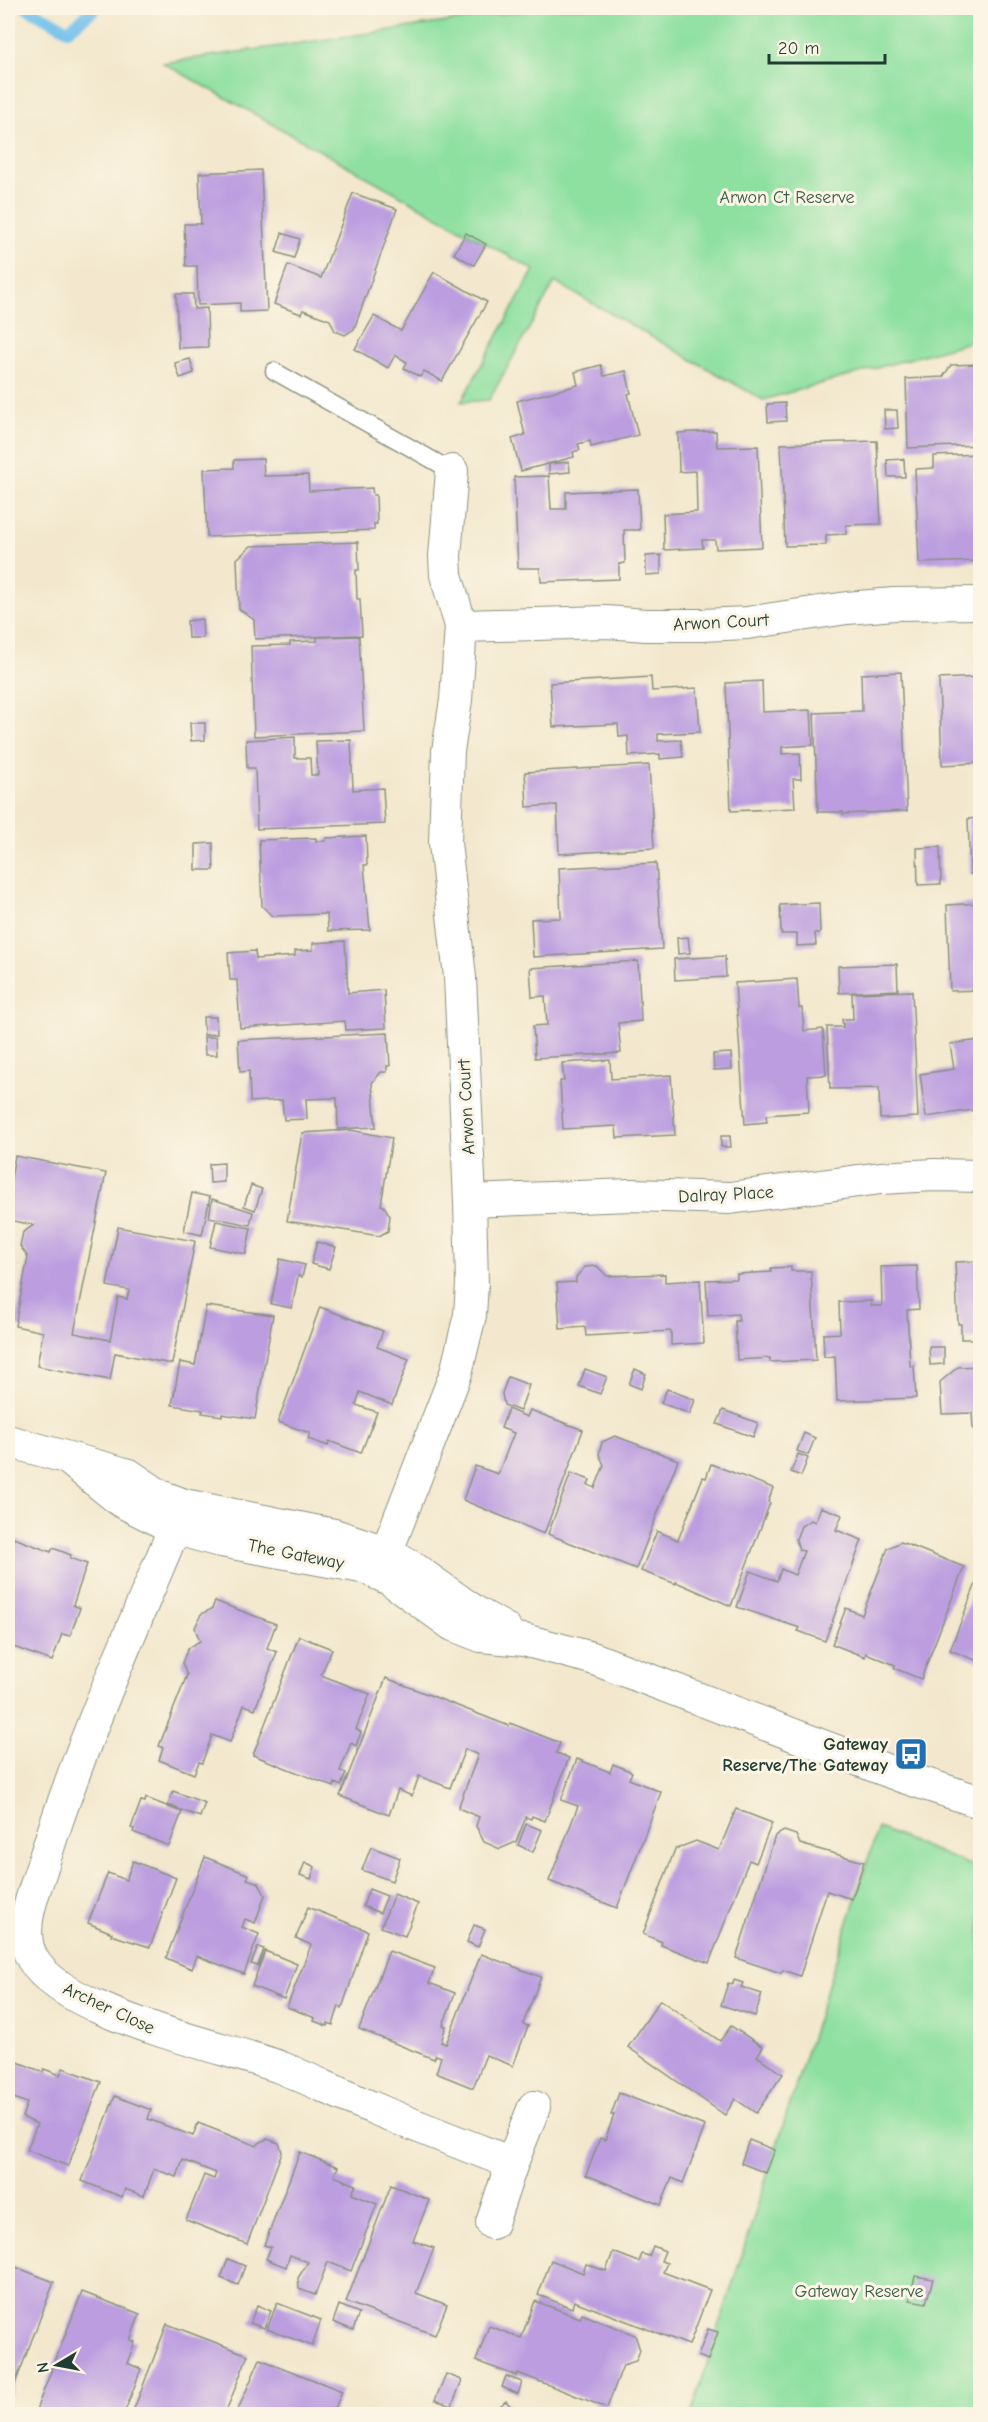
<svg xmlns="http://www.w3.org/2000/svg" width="988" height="2422" viewBox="0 0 988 2422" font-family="'Comic Neue',sans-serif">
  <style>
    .green { fill: #8ee0a0; stroke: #568e6a; stroke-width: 1.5 }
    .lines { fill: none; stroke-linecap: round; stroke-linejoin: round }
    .stream { stroke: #70c0eb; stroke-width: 12 }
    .building { fill: #bc9ee0 }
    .service-casing { stroke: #899280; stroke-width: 19 }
    .minor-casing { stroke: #899280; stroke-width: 34 }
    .service { stroke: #fff; stroke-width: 16 }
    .minor { stroke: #fff; stroke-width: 32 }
    .labels { text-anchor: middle; stroke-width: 6; stroke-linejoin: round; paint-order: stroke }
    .park-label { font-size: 18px; fill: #355e4a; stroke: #fcf5e5 }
    .street-label { font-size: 18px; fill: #1f3d34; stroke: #fcf5e5 }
    .poi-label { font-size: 18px; font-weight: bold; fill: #1f3d34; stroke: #fcf5e5; text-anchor: end }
  </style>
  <rect width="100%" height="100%" fill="#fcf5e5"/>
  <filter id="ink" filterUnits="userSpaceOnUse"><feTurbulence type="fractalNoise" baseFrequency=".0167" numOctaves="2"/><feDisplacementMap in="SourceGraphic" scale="12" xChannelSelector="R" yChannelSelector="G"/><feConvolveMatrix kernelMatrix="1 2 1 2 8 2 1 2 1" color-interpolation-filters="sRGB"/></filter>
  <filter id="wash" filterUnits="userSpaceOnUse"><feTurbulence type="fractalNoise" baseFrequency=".008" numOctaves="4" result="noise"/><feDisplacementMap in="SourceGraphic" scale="24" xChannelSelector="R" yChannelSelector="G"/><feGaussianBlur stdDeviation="1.35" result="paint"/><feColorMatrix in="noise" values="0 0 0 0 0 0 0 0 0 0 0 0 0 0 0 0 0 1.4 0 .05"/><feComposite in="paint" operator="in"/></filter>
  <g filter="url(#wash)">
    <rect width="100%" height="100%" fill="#f3e8cd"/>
    <!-- green -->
    <g class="green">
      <path d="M543 8H980V339L763 400 555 282 489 400 461 402 534 270 163 63Z"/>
      <path d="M878 1828 980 1869V2414H691Z"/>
    </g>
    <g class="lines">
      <!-- stream -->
      <path class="stream" d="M27 8 68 30 96 8"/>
    </g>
    <g id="blocks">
      <!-- building -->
      <g class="building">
        <path d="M261 170 267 311 240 312V303L198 305 197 266H186L184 224H201L199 173Z"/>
        <path d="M353 193 397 209 354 329 345 335 335 331 330 320 303 310 301 314 274 304 288 265 321 278Z"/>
        <path d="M282 233 300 239 294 258 276 252Z"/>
        <path d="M466 233 486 244 474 265 454 254Z"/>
        <path d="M434 272 487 302 442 381 424 371 420 377 404 368 407 362 395 355 388 368 355 349 374 316 401 331Z"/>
        <path d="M176 294H193L194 309 207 308 208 347 178 348Z"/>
        <path d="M190 359 194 373 180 378 175 363Z"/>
        <path d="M980 364V445L908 448 906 379 943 377 951 365Z"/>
        <path d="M601 365 604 376 626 371 631 393 628 394 638 435 591 447 590 441 578 444 580 450 573 452 574 457 521 471 512 439 525 435 517 401 578 385 575 372Z"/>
        <path d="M785 403 786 421 768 422 767 404Z"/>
        <path d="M884 410H897L898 428 885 429Z"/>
        <path d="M716 431 717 447 758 446 762 547 716 549 715 540H702L703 548 664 550 663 514 697 512 696 471 679 472 678 433Z"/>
        <path d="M877 441 881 524 846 525V534L826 535V545L785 546 781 444Z"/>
        <path d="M980 454V519H977L979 561 919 563 915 469 934 468V456Z"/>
        <path d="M263 459 264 476 308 475 309 491 372 488 373 495H376L377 524H374V530L207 537 204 469 234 468V460Z"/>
        <path d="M904 459 905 477H888L887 460Z"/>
        <path d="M569 462 570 472 549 474V464Z"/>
        <path d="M549 476 551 509H566V492L638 489 640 530H624L625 563 619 564V579L541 582 540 568H518L514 477Z"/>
        <path d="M358 542 359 570H356L357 599H360L362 635 255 639 254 620 239 609 237 559 251 546Z"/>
        <path d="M661 555V574L646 575V556Z"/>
        <path d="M202 619 203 638H188L187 621Z"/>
        <path d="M359 636 364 731 254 736 251 646 290 645V642L317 641V637Z"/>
        <path d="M901 672 907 811 843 814V812H818L814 713 862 711 861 674Z"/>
        <path d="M651 677 652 691 697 688 700 732 658 734V741L681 740 683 757 660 759V754L629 756 628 736 619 737 618 724 553 727 550 683Z"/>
        <path d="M980 677V763L942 765 939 679Z"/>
        <path d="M762 681 763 712 811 710 813 745 782 747V754L800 753 801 779H793L795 808 731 811 726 683Z"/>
        <path d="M190 723H205V740L191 741Z"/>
        <path d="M295 737V758H310L311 775H318L316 741 351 740 353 790 383 788 385 824 257 829 255 768H247L246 740Z"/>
        <path d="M649 765 654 848 559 854 557 805 527 807 525 772Z"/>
        <path d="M980 791V874H970L968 819 978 818 977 792Z"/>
        <path d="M366 836 367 865H364L370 930 328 931 327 914 272 916 262 906 259 840 316 838V841H326V838Z"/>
        <path d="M213 843 214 870H196V844Z"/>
        <path d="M940 847 941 884 918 885 917 848Z"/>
        <path d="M656 863 662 949 533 957 531 919 561 918 559 868Z"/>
        <path d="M819 903 820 933H815L816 945 797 946V934H781L780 905Z"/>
        <path d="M980 903V990L950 991 947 905Z"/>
        <path d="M688 937 690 953 678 954 677 938Z"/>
        <path d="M345 941 348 993 384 990 386 1028 346 1030 345 1021 240 1028 237 980H230L228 953 255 951 256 959 295 956V951L313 950V943Z"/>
        <path d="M725 956 726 977 675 980 674 959Z"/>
        <path d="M638 961 641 1021 618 1023 621 1053 535 1058 533 1026 547 1025 545 996 532 997 530 968Z"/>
        <path d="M897 964 898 990 839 993 838 966Z"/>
        <path d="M797 979 799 1008H802L804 1031 823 1029 826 1075 807 1076 809 1112 766 1115 767 1122 745 1124 735 983Z"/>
        <path d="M912 991 918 1117 880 1119 879 1088 830 1089 827 1027H843L842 1019H853L852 993Z"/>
        <path d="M203 1017H216L217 1034 204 1035Z"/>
        <path d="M388 1033 390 1066H387V1072H381L372 1083 376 1127 338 1129 337 1098 306 1099 307 1119 284 1120 282 1100 250 1102 249 1071 240 1072 238 1040Z"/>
        <path d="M204 1037H216L217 1055H205Z"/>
        <path d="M980 1040V1109L926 1117 920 1074 954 1069 950 1044Z"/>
        <path d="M731 1053 732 1069 714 1070 713 1054Z"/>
        <path d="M610 1060 611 1079 671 1075 675 1135 617 1138 616 1126 563 1129 560 1081H564L562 1063Z"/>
        <path d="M350 1130 392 1138 381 1205 384 1206 390 1216 388 1231 379 1236 287 1221 302 1133Z"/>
        <path d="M721 1136H730L731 1147H721Z"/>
        <path d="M15 1156 106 1173 74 1333 110 1340 118 1297 127 1299 129 1290 107 1286 118 1227 195 1241 172 1364 115 1353 110 1380 37 1366 43 1332 15 1326 28 1257 20 1246 23 1232 34 1225 8 1220V1178H11Z"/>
        <path d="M224 1163V1182L210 1183 209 1164Z"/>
        <path d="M251 1185 262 1189 255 1210 244 1206Z"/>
        <path d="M192 1193 210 1197 202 1235 184 1231Z"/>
        <path d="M212 1199 253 1212 250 1225 209 1217Z"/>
        <path d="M216 1221 251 1228 246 1254 210 1247Z"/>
        <path d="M317 1242 336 1247 329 1269 311 1264Z"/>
        <path d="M280 1259 305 1265 302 1277 298 1276 292 1308 271 1304Z"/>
        <path d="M980 1261V1339H961V1324H958L955 1262Z"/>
        <path d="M597 1266 607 1276 665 1274V1282L700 1280 704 1343 671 1345V1331L586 1336 585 1327 560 1329 557 1283 576 1282V1277L585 1267Z"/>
        <path d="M917 1266 919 1309 907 1310 910 1366H914L916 1398 837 1401 835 1356 824 1357 823 1334 840 1333 839 1302 872 1301 871 1306H882L881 1267Z"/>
        <path d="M791 1267V1271H811L816 1360 770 1362V1358L737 1360 735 1321H739L738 1314 708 1316 706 1280 737 1279V1274L771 1272V1268Z"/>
        <path d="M206 1306 273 1315 255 1419 222 1414V1416L202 1413 203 1410 172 1405 180 1362 195 1365Z"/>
        <path d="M320 1307 383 1331 377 1347 409 1359 392 1405 360 1392 356 1405 377 1412 361 1453 329 1441 328 1446 308 1439 310 1433 278 1422Z"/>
        <path d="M929 1347H944V1364L930 1365Z"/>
        <path d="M980 1366V1434L973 1428 972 1413 942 1414 940 1382 958 1367Z"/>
        <path d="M585 1369 607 1377 600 1394 579 1386Z"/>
        <path d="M635 1369 646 1374 641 1389 629 1384Z"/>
        <path d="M508 1377 529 1385 520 1411 504 1405 502 1393Z"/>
        <path d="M667 1389 695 1400 690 1414 661 1403Z"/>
        <path d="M508 1409 527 1417 530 1410 583 1430 544 1534 463 1500 475 1466 498 1474 514 1433 501 1428Z"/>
        <path d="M723 1410 758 1423 753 1437 717 1424Z"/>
        <path d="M804 1433 815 1438 808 1455 797 1451Z"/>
        <path d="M615 1436 678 1460 636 1569 548 1534 571 1473 590 1480 588 1485 595 1488 604 1465 599 1454 602 1442Z"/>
        <path d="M798 1454 808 1458 801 1476 791 1472Z"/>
        <path d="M711 1464 773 1488 768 1502 770 1503 731 1606 676 1582V1584L641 1571 657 1531 678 1540 703 1477 706 1478Z"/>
        <path d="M821 1507 842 1515 836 1530 862 1540 825 1641 798 1631 800 1628 737 1607 750 1571 777 1581 781 1569 795 1575 804 1551 799 1550 796 1539 801 1526 811 1520 815 1522Z"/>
        <path d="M14 1538 51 1552 53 1548 71 1555 70 1558 87 1564 73 1605 80 1608 70 1636 62 1634 52 1661 8 1645V1554Z"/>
        <path d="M901 1542 964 1567 921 1679 894 1668 895 1665 866 1653 865 1657 832 1644 846 1608 862 1615 888 1548Z"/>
        <path d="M980 1573V1662L950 1650Z"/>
        <path d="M215 1601 276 1624 267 1648 277 1652 255 1709 244 1705 230 1742 212 1735 202 1763 199 1762 194 1774 159 1760 163 1748 159 1746 187 1675 182 1663 188 1648 200 1641 195 1628 201 1614 212 1609Z"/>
        <path d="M299 1636 332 1649 321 1675 370 1694 356 1729 361 1732 356 1746 351 1743 340 1771 346 1773 341 1786 335 1783 334 1787 253 1755Z"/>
        <path d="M386 1678 509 1726 510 1723 560 1743 556 1753 569 1758 545 1821 532 1816 531 1819 526 1817 516 1842 500 1849 484 1842 476 1826 479 1817 458 1808 478 1755 465 1749 450 1788 419 1776 412 1796 398 1790 389 1815 340 1796Z"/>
        <path d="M577 1759 610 1772 613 1764 632 1772 629 1779 661 1792 617 1908 549 1881 578 1806 561 1800Z"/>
        <path d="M173 1791 205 1803 200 1817 168 1805Z"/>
        <path d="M146 1798 182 1812 169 1846 133 1832 134 1829 131 1828 141 1801 145 1802Z"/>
        <path d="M736 1809 772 1823 756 1863 749 1860 709 1963 661 1945 662 1942 643 1934 675 1849 696 1841 719 1850Z"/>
        <path d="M526 1824 542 1830 533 1852 518 1845Z"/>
        <path d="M784 1831 796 1835 800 1844 864 1862 852 1899 827 1891 800 1976 783 1970 781 1973 736 1958 775 1836Z"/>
        <path d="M371 1847 400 1858 392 1881 362 1870Z"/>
        <path d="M205 1857 249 1875 247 1879 259 1883 265 1895 255 1923 245 1919 242 1927 259 1934 244 1974 197 1956 192 1969 166 1958Z"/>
        <path d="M133 1861 176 1878 150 1947 111 1935 112 1933 88 1923 108 1873 126 1880Z"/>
        <path d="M305 1862 315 1867 311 1879 300 1875Z"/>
        <path d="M369 1889 387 1896 380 1913 363 1906Z"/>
        <path d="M394 1894 418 1904 405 1936 381 1927Z"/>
        <path d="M308 1907 368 1931 342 2008 339 2006 333 2025 328 2023 327 2026 314 2021 315 2018 287 2007 311 1945 296 1938Z"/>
        <path d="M474 1925 485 1929 478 1947 467 1942Z"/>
        <path d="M258 1947 264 1949 258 1966 251 1964Z"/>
        <path d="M265 1951 297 1964 284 1999 252 1986Z"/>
        <path d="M389 1951 435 1968 429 1983 455 1993 443 2025 446 2026 441 2042 446 2044 481 1954 541 1977 523 2024 528 2026 513 2066 486 2055 473 2088 436 2073 441 2057 436 2055 434 2059 359 2029Z"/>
        <path d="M734 1980 743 1983 741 1987 762 1994 755 2016 721 2005 728 1983 733 1984Z"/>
        <path d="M660 2000 720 2041 731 2026 763 2047 757 2056 783 2074 756 2113 735 2099 725 2115 628 2047Z"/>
        <path d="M18 2062 43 2072 44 2069 60 2075 63 2068 101 2082 68 2166 27 2150 37 2124 22 2117 27 2103 8 2096V2088Z"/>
        <path d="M619 2093 705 2126 683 2183 672 2178 661 2205 586 2175 600 2138 605 2140 614 2115H611Z"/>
        <path d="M115 2096 151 2110 148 2119 193 2136 198 2123 257 2146 259 2143 267 2139 279 2143 282 2152 247 2244 186 2220 204 2175 214 2179 216 2173 183 2160 177 2177 154 2169 144 2196 125 2189 122 2197 82 2181Z"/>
        <path d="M749 2140 775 2150 766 2173 741 2163Z"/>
        <path d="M300 2152 338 2167 334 2176 356 2185 352 2194 377 2204 351 2271 328 2262 315 2295 299 2289 298 2278 308 2262 290 2255 286 2267 266 2259 271 2247 264 2245Z"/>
        <path d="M391 2185 429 2200 413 2241 434 2248 416 2293 447 2305 435 2335 346 2302Z"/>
        <path d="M653 2246 665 2251 661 2261 667 2263 663 2272 710 2290 689 2345 574 2301 572 2308 538 2295 551 2260 583 2273 586 2264 606 2271 613 2252 639 2262 642 2254 649 2256Z"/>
        <path d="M228 2259 245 2266 238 2285 221 2278Z"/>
        <path d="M8 2264 54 2282 10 2397 8 2396Z"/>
        <path d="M915 2276 933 2279 926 2303 910 2300Z"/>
        <path d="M82 2292 140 2314 130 2340 135 2342 127 2363 141 2369 124 2414H67L61 2412 60 2414H49L36 2410Z"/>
        <path d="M535 2301 580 2318 582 2314 635 2335 640 2350 636 2361 623 2365 607 2408 518 2373 517 2376 476 2361 489 2326 521 2338Z"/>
        <path d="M277 2303 321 2320 312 2346 267 2329Z"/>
        <path d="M257 2305 271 2311 264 2328 250 2323Z"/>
        <path d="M339 2305 359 2313 353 2330 333 2322Z"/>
        <path d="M167 2324 248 2355 225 2414H132Z"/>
        <path d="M708 2329 718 2332 708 2360 698 2356Z"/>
        <path d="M260 2359 342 2391 333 2414H236Z"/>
        <path d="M446 2374 462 2380 452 2406 435 2400Z"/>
        <path d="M506 2376 522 2382 518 2394 502 2387Z"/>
        <path d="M506 2401 517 2414H490Z"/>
      </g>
    </g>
  </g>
  <g filter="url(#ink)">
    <use href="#blocks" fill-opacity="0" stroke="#899280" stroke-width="1.5"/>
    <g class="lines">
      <defs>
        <path id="service" d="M274 371 452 471"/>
        <g id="minor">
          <path d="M461 626 606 622 646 625H702L747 623 847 608 894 604 980 603"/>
          <path d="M470 1201 632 1195 730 1198 881 1178 934 1175 980 1176"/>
          <path d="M8 1441 129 1475 160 1496 184 1505 334 1535 385 1552 412 1567 475 1612 505 1629"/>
          <path d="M70 1460 121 1501 174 1528 216 1540 367 1568 391 1580 453 1625 481 1636 524 1640 592 1658 901 1776 980 1802"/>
          <path d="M184 1505C135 1624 81 1741 43 1864 35 1890 21 1920 28 1948 44 2012 226 2046 282 2068 312 2080 341 2095 371 2107 417 2127 465 2145 512 2163L492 2223"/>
          <path d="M378 1574 456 1373 470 1315 472 1284 470 1201 460 977 445 843 448 751 456 700 461 626 446 575 445 556 452 471"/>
          <path d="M512 2163 534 2107"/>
        </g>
      </defs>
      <!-- service casing -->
      <use href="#service" class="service-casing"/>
      <!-- minor casing -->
      <use href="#minor" class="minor-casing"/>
      <!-- service -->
      <use href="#service" class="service"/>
      <!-- minor -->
      <use href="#minor" class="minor"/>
    </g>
  </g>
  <!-- icons -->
  <defs>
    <symbol id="bus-square" viewBox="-11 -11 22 22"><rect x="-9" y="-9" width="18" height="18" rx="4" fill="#1f6fb2" stroke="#fcf5e5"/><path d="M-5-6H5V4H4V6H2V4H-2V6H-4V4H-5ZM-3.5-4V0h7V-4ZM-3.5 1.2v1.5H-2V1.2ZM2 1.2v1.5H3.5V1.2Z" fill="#fff"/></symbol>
  </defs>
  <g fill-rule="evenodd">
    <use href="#bus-square" x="892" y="1735" width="38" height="38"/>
  </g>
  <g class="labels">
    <!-- park labels -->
    <g class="park-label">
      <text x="787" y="203">Arwon Ct Reserve</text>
      <text x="859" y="2297">Gateway Reserve</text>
    </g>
    <!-- street labels -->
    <g class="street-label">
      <text transform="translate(721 622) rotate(-3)" y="6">Arwon Court</text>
      <text transform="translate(466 1107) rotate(-93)" y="6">Arwon Court</text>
      <text transform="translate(726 1194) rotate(-3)" y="6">Dalray Place</text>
      <text transform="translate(296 1554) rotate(11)" y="6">The Gateway</text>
      <text transform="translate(109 2008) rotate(25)" y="6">Archer Close</text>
    </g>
    <!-- poi labels -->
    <g class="poi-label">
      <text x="888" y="1750">Gateway<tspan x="888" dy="21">Reserve/The Gateway</tspan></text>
    </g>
  </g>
  <!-- margin -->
  <rect width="988" height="2422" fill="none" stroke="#fcf5e5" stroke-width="30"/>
  <!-- north arrow -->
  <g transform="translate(57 2365) rotate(260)" stroke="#fcf5e5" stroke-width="4.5" paint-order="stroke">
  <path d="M0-4.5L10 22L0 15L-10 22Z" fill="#1f3d34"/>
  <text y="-9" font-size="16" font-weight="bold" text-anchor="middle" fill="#1f3d34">N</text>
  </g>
  <!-- scale -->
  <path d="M769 54v9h116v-9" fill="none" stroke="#1f3d34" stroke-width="3"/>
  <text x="778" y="54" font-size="18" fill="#1f3d34" stroke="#fcf5e5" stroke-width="4.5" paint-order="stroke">20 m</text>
</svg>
